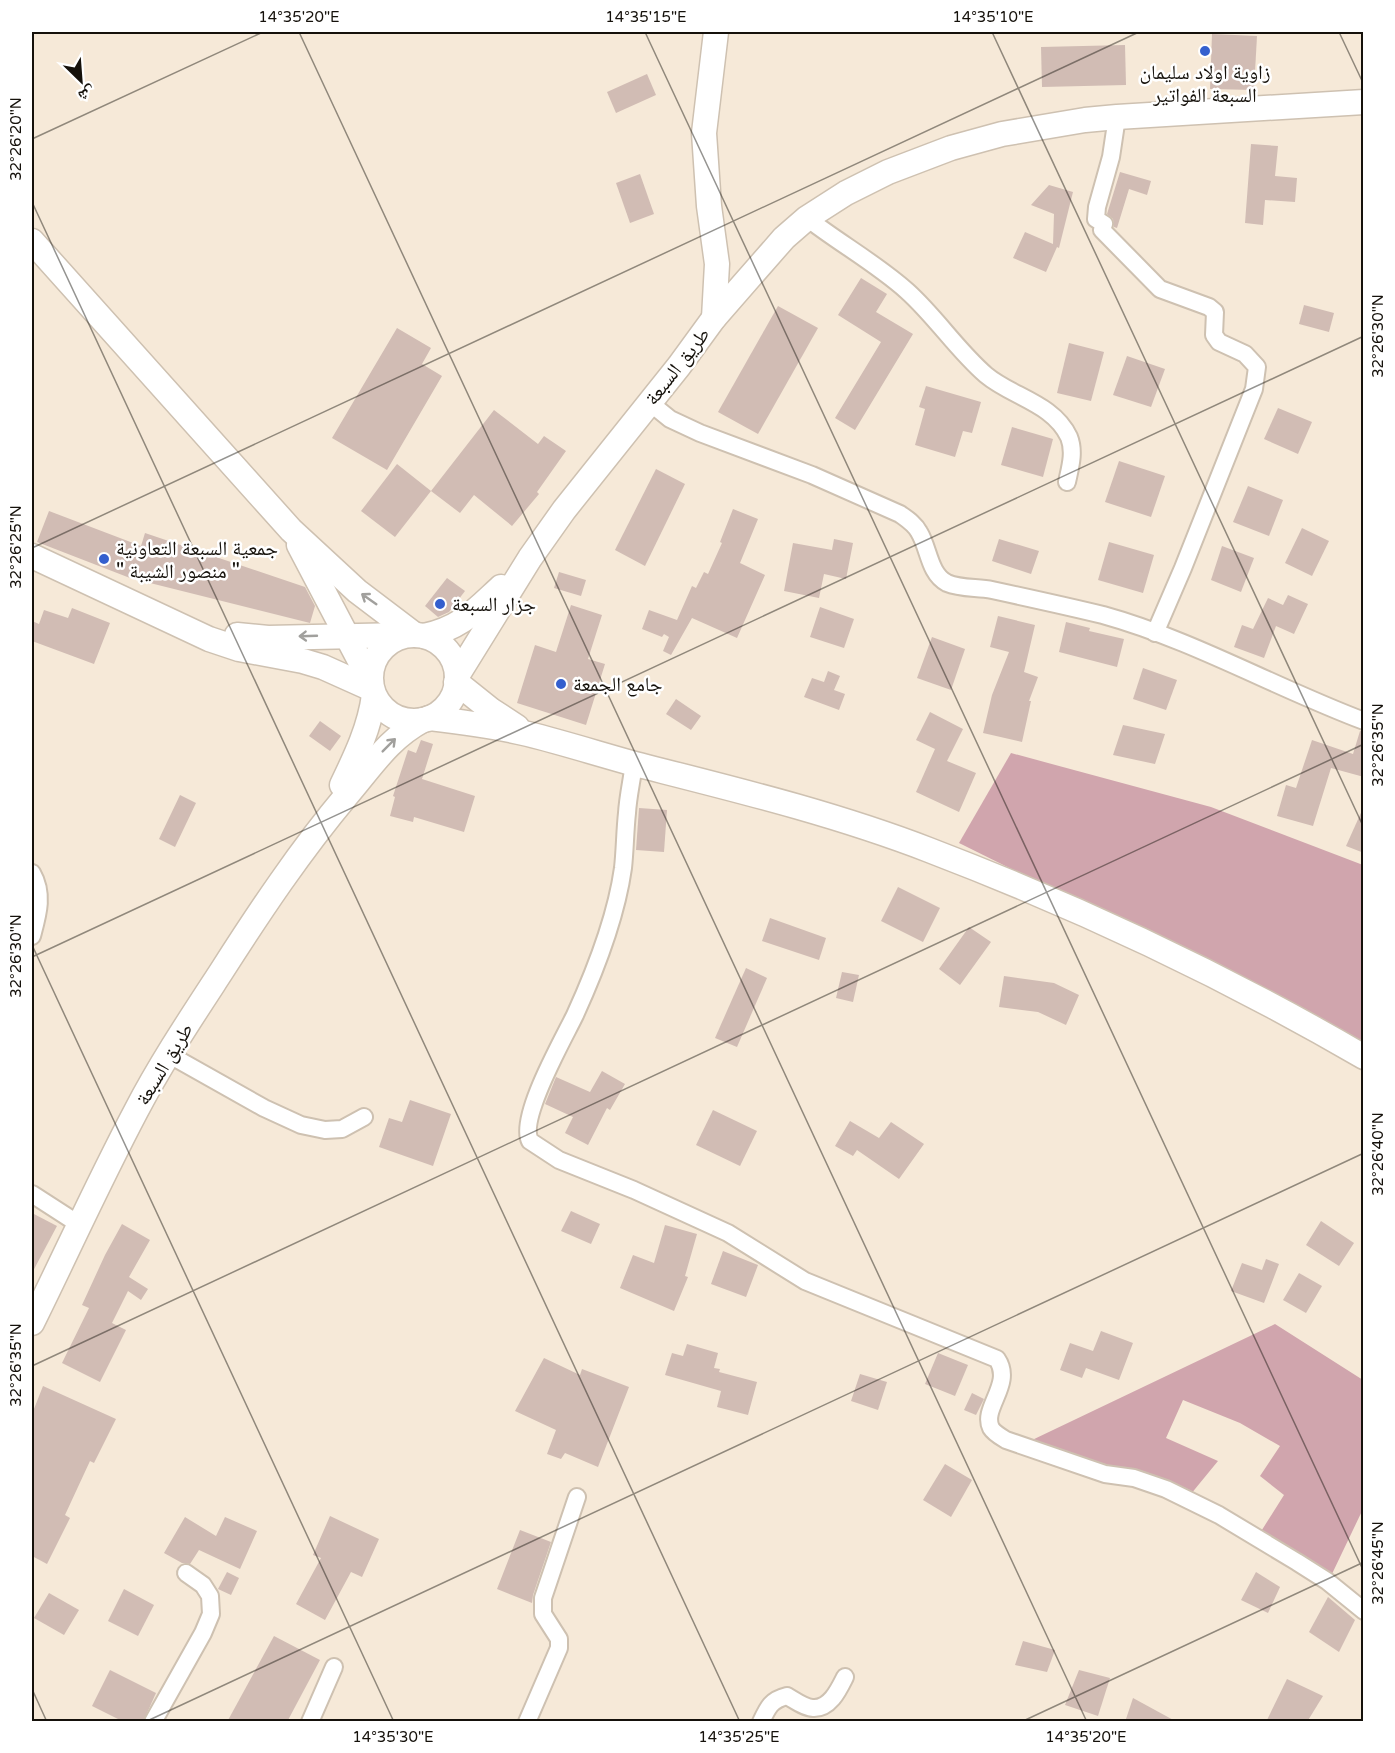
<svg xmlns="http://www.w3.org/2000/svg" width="1395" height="1753" viewBox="0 0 1395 1753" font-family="'Varela Round','Noto Naskh Arabic',sans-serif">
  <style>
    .forest { fill: #d0a5ad }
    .building { fill: #d1bcb4 }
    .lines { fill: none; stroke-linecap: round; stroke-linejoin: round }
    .street-casing { stroke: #cec1b1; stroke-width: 20 }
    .secondary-casing { stroke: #cec1b1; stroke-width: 27 }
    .street { stroke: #fff; stroke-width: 16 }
    .secondary { stroke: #fff; stroke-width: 24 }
    .oneway { stroke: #a1a09d }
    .ticks { fill: none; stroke: #15110b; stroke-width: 1.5; stroke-opacity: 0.45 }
    .poi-dot { fill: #345fce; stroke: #fff; stroke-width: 2 }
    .labels { text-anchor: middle; stroke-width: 5; stroke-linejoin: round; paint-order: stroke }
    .poi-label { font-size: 20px; fill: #15110b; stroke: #fff; text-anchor: start }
    .street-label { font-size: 20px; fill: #15110b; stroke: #fff }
    .neatline { fill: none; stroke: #15110b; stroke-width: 2 }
    .ticks-label { font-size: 15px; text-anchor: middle; fill: #15110b }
  </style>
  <rect width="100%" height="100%" fill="#f6e9d8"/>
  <!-- forest -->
  <g class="forest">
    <path d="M1011 753 1211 807 1363 865V1043L959 843Z"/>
    <path d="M1275 1324 1363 1380V1509L1331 1576 1260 1533 1284 1495 1260 1476 1280 1446 1240 1423 1183 1400 1166 1438 1218 1461 1186 1500 1124 1470 1030 1441Z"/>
  </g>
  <!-- building -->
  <g class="building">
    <path d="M1212 34 1257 36 1254 90 1210 89Z"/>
    <path d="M1125 45 1126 85 1042 87 1041 47Z"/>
    <path d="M647 74 656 95 616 113 607 92Z"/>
    <path d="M1251 144 1278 146 1275 176 1297 178 1295 202 1265 200 1263 225 1245 223Z"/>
    <path d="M1120 172 1151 181 1147 195 1129 189 1117 228 1114 227 1113 219 1107 214Z"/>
    <path d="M640 174 654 214 630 223 616 183Z"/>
    <path d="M1049 185 1073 192 1059 248 1057 247 1046 272 1013 258 1025 232 1053 244 1054 214 1031 205Z"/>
    <path d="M861 278 887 294 876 312 913 334 855 430 835 418 881 342 838 315Z"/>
    <path d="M1304 305 1334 313 1329 332 1299 324Z"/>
    <path d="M778 306 818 328 758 434 718 412Z"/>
    <path d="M397 328 431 348 422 364 442 376 387 470 332 438Z"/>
    <path d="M1069 343 1104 352 1091 401 1057 393Z"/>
    <path d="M1127 356 1165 369 1151 407 1113 395Z"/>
    <path d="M926 386 981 402 972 433 963 431 955 457 915 445 925 409 919 407Z"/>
    <path d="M1278 408 1312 422 1298 454 1264 439Z"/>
    <path d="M494 410 538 444 544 436 566 451 537 492 539 494 512 526 474 495 460 513 431 491Z"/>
    <path d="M1012 427 1053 439 1043 477 1001 465Z"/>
    <path d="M1119 461 1165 476 1151 517 1105 502Z"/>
    <path d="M397 464 431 491 395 537 361 511Z"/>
    <path d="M656 469 685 484 645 566 615 550Z"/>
    <path d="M1248 486 1283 500 1269 536 1233 522Z"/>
    <path d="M733 509 758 519 740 563 765 575 737 638 692 618 671 655 663 651 669 637 664 634 662 637 642 629 649 610 677 620 692 586 696 588 704 572 708 574 722 543 720 542Z"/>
    <path d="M49 511 141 546 145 533 305 587 315 606 310 623 130 578 37 542Z"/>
    <path d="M1302 528 1329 541 1312 576 1285 563Z"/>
    <path d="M834 539 853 543 846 579 824 574 819 598 784 591 793 543 832 550Z"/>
    <path d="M999 539 1039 551 1031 574 992 561Z"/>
    <path d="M1109 542 1154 555 1143 593 1098 580Z"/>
    <path d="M1222 546 1254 558 1241 592 1211 580Z"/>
    <path d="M559 572 586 580 581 596 554 588Z"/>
    <path d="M447 578 465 591 449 612 438 617 425 606Z"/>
    <path d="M1288 595 1308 604 1294 634 1276 626 1264 658 1234 647 1242 625 1253 629 1268 598 1283 605Z"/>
    <path d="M571 605 602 615 588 659 605 664 586 725 517 703 535 645 556 652Z"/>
    <path d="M820 607 854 619 844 648 810 637Z"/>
    <path d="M72 608 110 623 94 664 32 641V621L39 624 44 610 68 618Z"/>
    <path d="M998 616 1035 625 1024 672 1038 677 1029 701H1031L1022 742 983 733 992 695 1009 652 990 647Z"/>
    <path d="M1066 622 1090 628 1089 631 1124 639 1117 667 1059 652Z"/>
    <path d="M932 637 965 649 951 690 917 678Z"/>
    <path d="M1143 668 1177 680 1166 710 1133 699Z"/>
    <path d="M828 671 840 676 834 690 845 694 839 710 804 697 812 678 824 682Z"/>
    <path d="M676 699 701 716 691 730 666 714Z"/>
    <path d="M930 712 963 729 947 761 976 773 959 812 916 792 935 749 916 740Z"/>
    <path d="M320 721 341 736 330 751 309 736Z"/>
    <path d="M1123 725 1165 734 1155 764 1113 755Z"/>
    <path d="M1360 731 1364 732V777L1331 768 1313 826 1277 816 1286 785 1296 788 1312 740 1353 754Z"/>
    <path d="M421 740 433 744 422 779 475 796 464 832 414 817 413 822 390 816 395 797 393 796 408 750 416 753Z"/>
    <path d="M180 795 196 803 175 847 159 839Z"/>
    <path d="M1364 806V853L1346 846Z"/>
    <path d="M639 808 667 810 664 852 636 850Z"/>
    <path d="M898 887 940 908 923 942 881 921Z"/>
    <path d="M770 918 826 938 819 960 762 941Z"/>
    <path d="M969 927 991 942 960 985 939 969Z"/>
    <path d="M746 968 767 978 737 1047 715 1038Z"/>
    <path d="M842 972 859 975 853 1002 836 998Z"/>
    <path d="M1004 976 1054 983 1079 995 1066 1025 1038 1012 999 1007Z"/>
    <path d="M602 1071 625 1084 610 1110 607 1108 588 1145 565 1133 573 1117 545 1104 556 1077 590 1092Z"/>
    <path d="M410 1100 451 1114 433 1166 379 1147 389 1118 402 1122Z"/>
    <path d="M713 1110 757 1131 740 1166 696 1145Z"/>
    <path d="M850 1121 879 1138 891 1122 924 1144 899 1179 857 1150 853 1156 835 1146Z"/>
    <path d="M571 1211 600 1224 591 1244 561 1231Z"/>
    <path d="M32 1213 57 1226 32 1273Z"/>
    <path d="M1321 1221 1354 1243 1339 1266 1306 1245Z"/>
    <path d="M122 1224 150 1240 129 1277 148 1289 141 1300 128 1291 112 1323 126 1330 100 1382 62 1363 89 1308 82 1305 105 1255Z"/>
    <path d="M665 1225 697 1234 685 1276 688 1277 674 1311 620 1288 633 1255 654 1263Z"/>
    <path d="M723 1251 758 1265 746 1297 711 1284Z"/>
    <path d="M1266 1259 1279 1264 1264 1303 1231 1291 1242 1263 1262 1270Z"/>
    <path d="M1299 1273 1322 1286 1306 1313 1283 1300Z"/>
    <path d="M1101 1331 1133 1343 1119 1380 1086 1368 1082 1378 1060 1370 1070 1343 1093 1351Z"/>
    <path d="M687 1344 718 1353 714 1368 720 1369 719 1372 757 1382 748 1415 717 1407 721 1391 665 1375 672 1353 683 1356Z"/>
    <path d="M938 1353 968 1365 955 1396 925 1384Z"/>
    <path d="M544 1358 580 1375 582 1369 629 1387 598 1467 565 1453 561 1459 547 1454 556 1430 515 1411Z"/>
    <path d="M860 1374 887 1382 878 1410 851 1401Z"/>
    <path d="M43 1386 116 1419 94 1463 90 1461 65 1515 70 1518 47 1564 32 1556V1414Z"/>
    <path d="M972 1393 984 1399 976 1415 964 1410Z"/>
    <path d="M945 1464 972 1480 951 1517 923 1500Z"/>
    <path d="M330 1516 379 1539 362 1577 351 1572 325 1620 296 1604 321 1558 313 1555Z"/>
    <path d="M185 1517 216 1536 225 1517 257 1531 240 1569 199 1550 190 1564 182 1563 164 1553Z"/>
    <path d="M520 1530 551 1542 533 1595 532 1603 497 1589Z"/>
    <path d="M227 1572 239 1578 231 1595 218 1589Z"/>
    <path d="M1256 1572 1280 1587 1268 1613 1241 1600Z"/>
    <path d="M124 1589 154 1605 138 1636 108 1621Z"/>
    <path d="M49 1593 79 1610 64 1635 34 1618Z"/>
    <path d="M1328 1597 1355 1620 1339 1652 1309 1632Z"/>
    <path d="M274 1636 320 1660 287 1722H227Z"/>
    <path d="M1023 1641 1055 1650 1047 1672 1015 1665Z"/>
    <path d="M110 1670 156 1693 143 1722H124L92 1706Z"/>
    <path d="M1079 1670 1110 1678 1098 1716 1065 1705Z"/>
    <path d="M1287 1679 1323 1696 1307 1722H1266Z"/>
    <path d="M1133 1698 1177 1722H1125Z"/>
  </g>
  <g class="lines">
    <defs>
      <g id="street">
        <path d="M1117 117 1111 157 1097 207 1096 219 1104 224 1102 230 1160 289 1209 307 1215 312 1214 335 1219 342 1245 354 1257 367 1254 389 1183 568 1155 633"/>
        <path d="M807 218C839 243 877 264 907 291 936 317 957 350 986 375 1012 397 1053 403 1069 437 1075 452 1070 468 1067 482"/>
        <path d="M649 402 670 419 700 433 812 475 900 514C907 519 915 524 919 532 929 548 929 574 947 583 961 589 978 587 992 590 1029 598 1066 606 1103 615 1193 640 1276 688 1364 721"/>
        <path d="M634 763C632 780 628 796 627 813 625 831 625 850 623 868 616 918 596 969 575 1015 564 1038 518 1118 530 1141L559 1160 634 1190 728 1233 805 1281 997 1359C1014 1384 981 1408 991 1428 994 1433 1001 1437 1006 1440L1105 1474 1134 1478 1166 1489 1219 1515 1297 1562 1327 1581 1364 1611"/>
        <path d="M32 873C44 894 38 914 32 936"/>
        <path d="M168 1054 264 1108 301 1125 325 1130 342 1129 364 1117"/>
        <path d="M32 1194 80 1225"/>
        <path d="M153 1722 203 1633 211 1614 210 1596 203 1585 186 1573"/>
        <path d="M310 1722 334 1667"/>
        <path d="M527 1722 559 1648V1639L543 1614V1598L577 1497"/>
        <path d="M761 1722C768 1707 771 1700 787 1696 794 1700 805 1708 813 1708 830 1709 839 1689 845 1677"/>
      </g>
      <g id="secondary">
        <path d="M32 241 291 530 357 591 415 635"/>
        <path d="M714 318 717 264 709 206 704 133 716 32"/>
        <path d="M299 545 371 682"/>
        <path d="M32 556 209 639 239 649 303 661 323 667 372 689"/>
        <path d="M237 635 268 638 403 635"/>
        <circle cx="414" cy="678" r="43"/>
        <path d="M424 636C461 628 475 611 501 587"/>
        <path d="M457 676 530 558 564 510 679 366 714 318 784 238 807 218 846 193 888 172 951 148 1002 134 1085 120 1117 117 1364 102"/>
        <path d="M456 682 491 710 517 727"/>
        <path d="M429 718C462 722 496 726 528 734 564 743 599 754 635 764 733 789 833 813 929 850 1078 907 1225 976 1364 1057"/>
        <path d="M342 785C356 756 370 727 374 695"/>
        <path d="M32 1323C67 1252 99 1181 136 1111 161 1063 191 1018 221 972 260 911 300 851 347 795 372 766 388 739 423 720"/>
      </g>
    </defs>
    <!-- street casing -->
    <use href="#street" class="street-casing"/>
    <!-- secondary casing -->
    <use href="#secondary" class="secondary-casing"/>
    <!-- street -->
    <use href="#street" class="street"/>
    <!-- secondary -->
    <use href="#secondary" class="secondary"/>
  </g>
  <!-- one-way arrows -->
  <defs><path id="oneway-shaft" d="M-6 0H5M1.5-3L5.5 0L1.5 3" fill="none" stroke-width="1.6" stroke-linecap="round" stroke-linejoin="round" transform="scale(1.5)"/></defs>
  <g class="oneway">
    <use href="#oneway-shaft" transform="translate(369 599) rotate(-145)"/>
    <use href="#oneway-shaft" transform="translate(308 636) rotate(178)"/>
    <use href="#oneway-shaft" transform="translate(389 745) rotate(-45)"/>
  </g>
  <!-- ticks -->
  <path class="ticks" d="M299 32 1087 1722M645 32 1364 1572M992 32 1364 828M1339 32 1364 85M32 139 263 32M32 202 740 1722M32 548 1139 32M32 945 394 1722M32 957 1364 336M32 1366 1364 744M32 1689 47 1722M145 1722 1364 1153M1021 1722 1364 1562"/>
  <!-- markers -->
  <g class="poi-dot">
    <circle cx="1205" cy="51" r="6"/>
    <circle cx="104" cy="559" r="6"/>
    <circle cx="440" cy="604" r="6"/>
    <circle cx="561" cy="684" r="6"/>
  </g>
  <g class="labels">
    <!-- poi labels -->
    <g class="poi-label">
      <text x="1205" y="79" text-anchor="middle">زاوية اولاد سليمان<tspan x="1205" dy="23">السبعة الفواتير</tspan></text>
      <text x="116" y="555">جمعية السبعة التعاونية<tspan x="116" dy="23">" منصور الشيبة "</tspan></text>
      <text x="452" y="611">جزار السبعة</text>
      <text x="573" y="691">جامع الجمعة</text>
    </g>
    <!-- street labels -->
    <g class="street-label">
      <text transform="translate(677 366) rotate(-52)" y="7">طريق السبعة</text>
      <text transform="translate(164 1064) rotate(-59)" y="7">طريق السبعة</text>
    </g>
  </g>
  <!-- border -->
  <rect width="1395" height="1753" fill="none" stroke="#ffffff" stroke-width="66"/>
  <!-- north arrow -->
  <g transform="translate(81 81) rotate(155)" stroke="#ffffff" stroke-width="4.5" paint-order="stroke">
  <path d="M0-4.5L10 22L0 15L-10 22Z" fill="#15110b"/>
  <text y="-9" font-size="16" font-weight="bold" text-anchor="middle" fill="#15110b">ش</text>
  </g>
  <rect x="33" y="33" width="1329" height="1687" class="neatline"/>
  <g class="ticks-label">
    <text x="299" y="22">14°35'20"E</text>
    <text x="646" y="22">14°35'15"E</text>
    <text x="993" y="22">14°35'10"E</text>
    <text transform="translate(16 139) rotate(-90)" y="5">32°26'20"N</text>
    <text transform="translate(1378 336) rotate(-90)" y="5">32°26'30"N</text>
    <text transform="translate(16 547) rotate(-90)" y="5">32°26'25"N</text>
    <text transform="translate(1378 745) rotate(-90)" y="5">32°26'35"N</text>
    <text transform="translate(16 956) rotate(-90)" y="5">32°26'30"N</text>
    <text transform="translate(1378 1154) rotate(-90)" y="5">32°26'40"N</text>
    <text transform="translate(16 1365) rotate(-90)" y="5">32°26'35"N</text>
    <text transform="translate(1378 1563) rotate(-90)" y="5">32°26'45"N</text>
    <text x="393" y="1742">14°35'30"E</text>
    <text x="739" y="1742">14°35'25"E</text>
    <text x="1086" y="1742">14°35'20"E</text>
  </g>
</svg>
